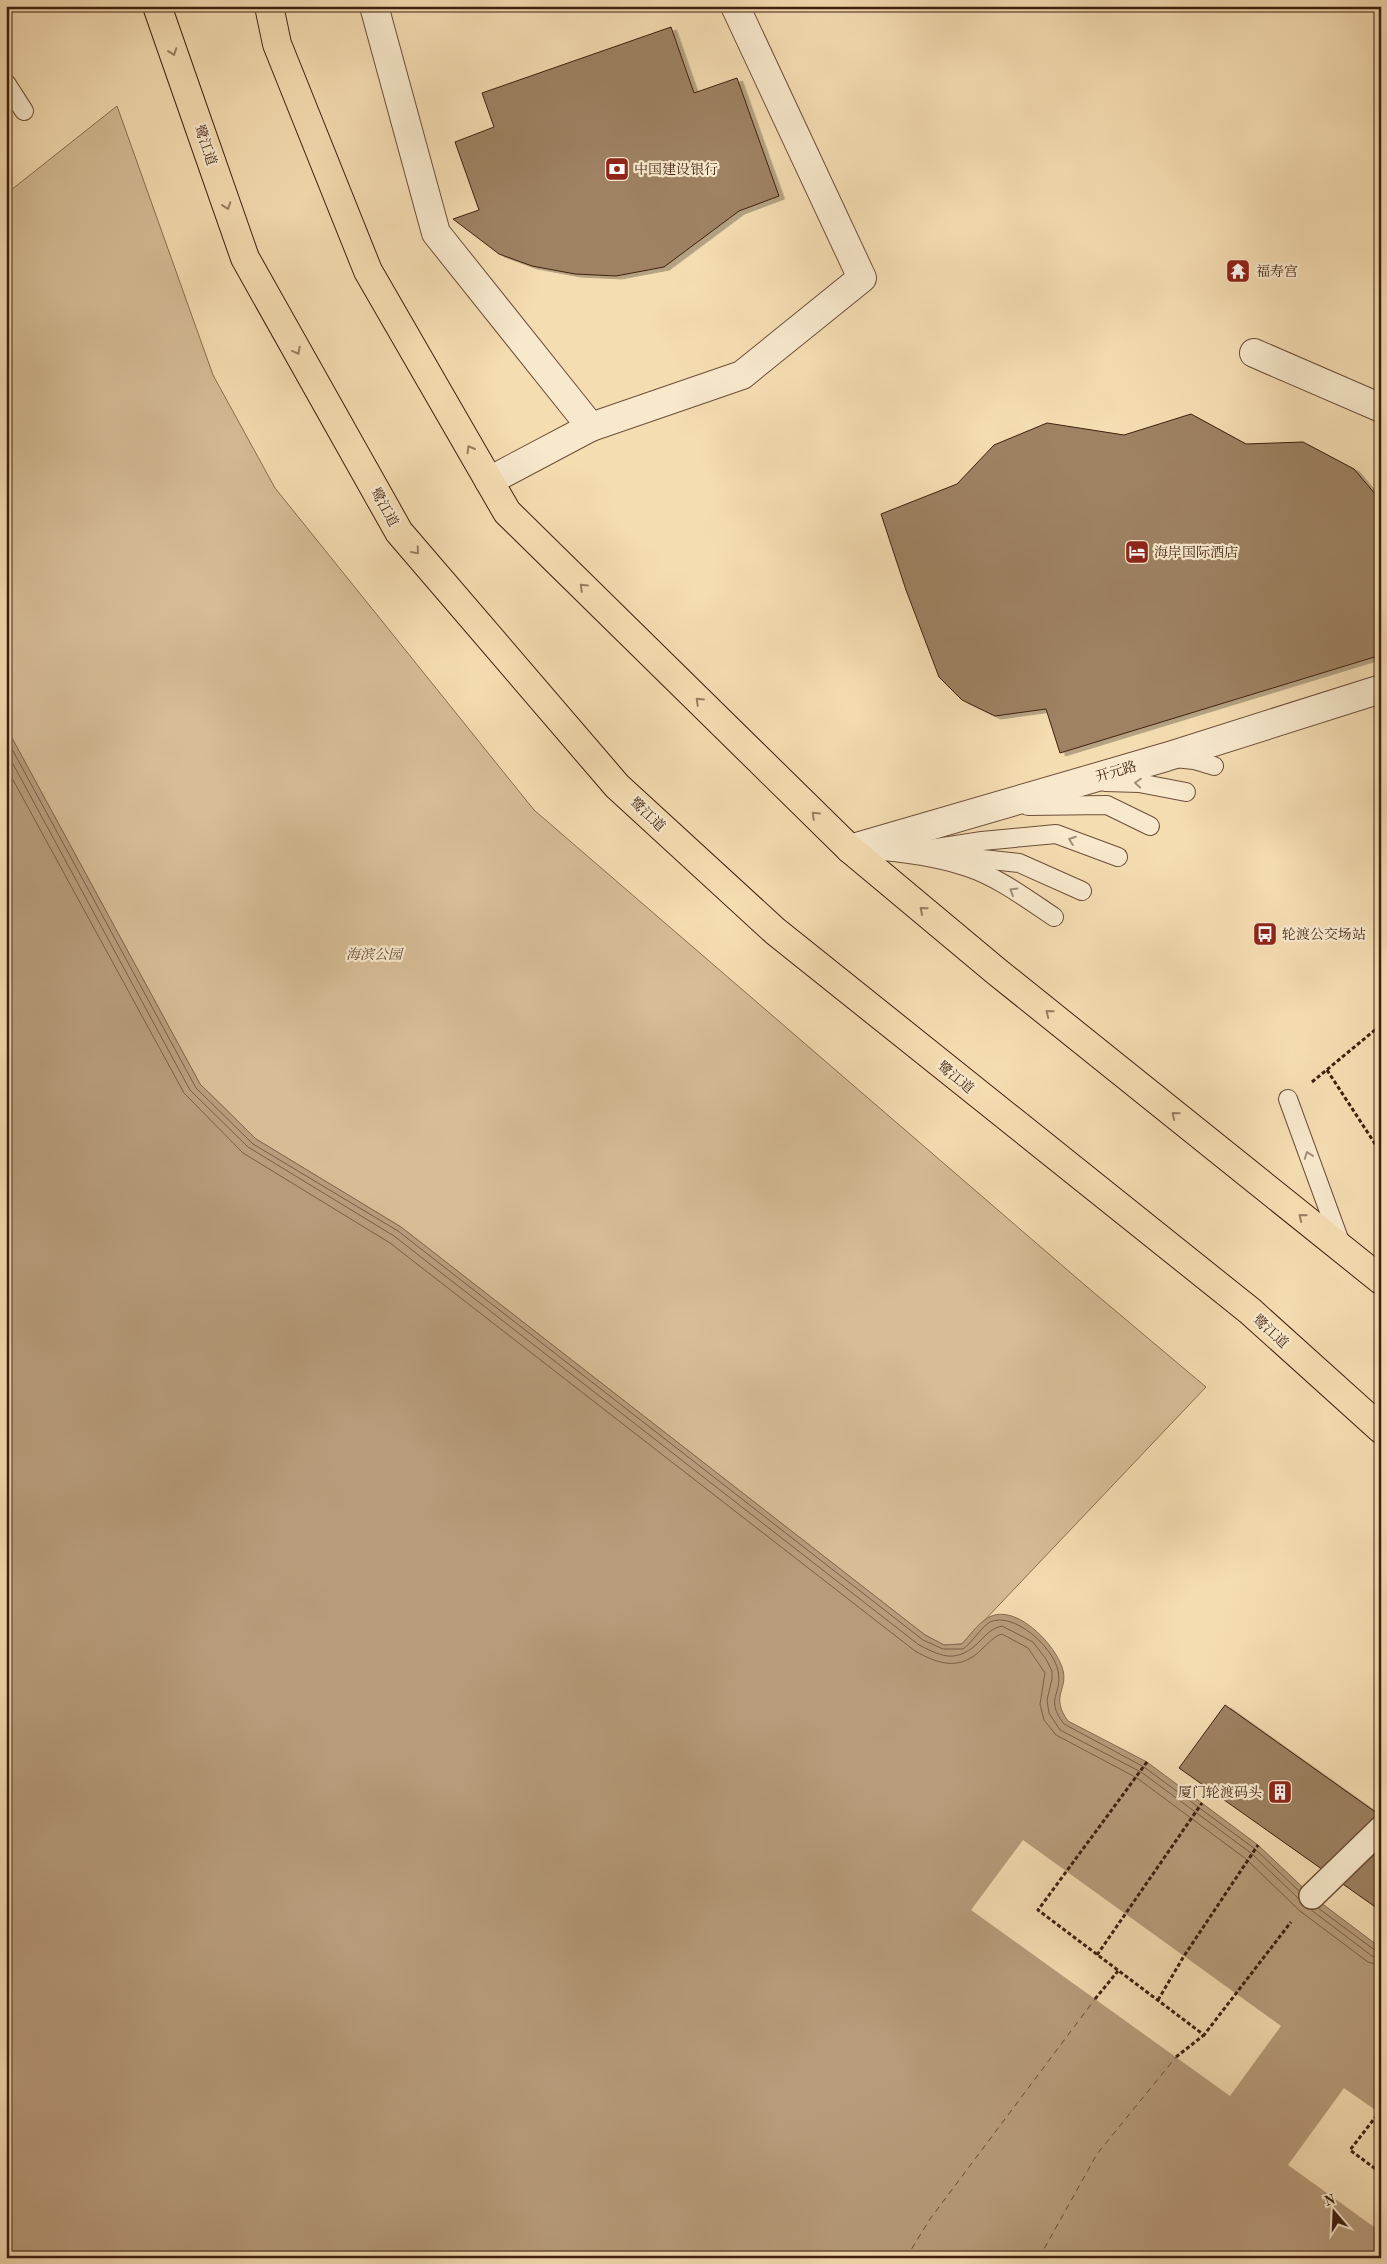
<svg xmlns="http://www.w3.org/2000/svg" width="1387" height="2264" viewBox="0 0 1387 2264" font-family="'Old Standard TT','Noto Serif SC',serif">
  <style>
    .green { fill: #d6bd96; stroke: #8a6e52 }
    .water { fill: #b79c7b; stroke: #876a50 }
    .pier { fill: #f5ddb2 }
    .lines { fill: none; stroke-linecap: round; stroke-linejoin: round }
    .shore { stroke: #7b5e45; stroke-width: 1 }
    .ferry { stroke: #694b35; stroke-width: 1; stroke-dasharray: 6 5; stroke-linecap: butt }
    .building { fill: #9e8264; stroke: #3f1f0f; filter: url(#shadow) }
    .service-casing { stroke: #6c4e38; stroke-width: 20 }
    .pedestrian-casing { stroke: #6c4e38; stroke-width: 28 }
    .minor-casing { stroke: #6c4e38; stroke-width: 30 }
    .tertiary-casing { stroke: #6c4e38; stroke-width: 30 }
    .primary-casing { stroke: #3f1f0f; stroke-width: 30 }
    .path { stroke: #3f1f0f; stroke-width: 3; stroke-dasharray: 4 2.5; stroke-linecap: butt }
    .service { stroke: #f8e9cd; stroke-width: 18 }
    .pedestrian { stroke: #f8e9cd; stroke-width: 25 }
    .minor { stroke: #f8e9cd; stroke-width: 28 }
    .tertiary { stroke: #f8e9cd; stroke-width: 28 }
    .primary { stroke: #f5ddb2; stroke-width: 28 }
    .oneway { stroke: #9a7e60 }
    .oneway2 { stroke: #a58e78 }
    .labels { text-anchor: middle; stroke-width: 4.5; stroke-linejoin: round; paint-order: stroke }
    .street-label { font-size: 14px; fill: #3f1f0f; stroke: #f8e9cd }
    .poi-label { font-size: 14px; fill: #3f1f0f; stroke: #f8e9cd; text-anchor: start }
    .park-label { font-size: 14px; font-style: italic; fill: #654631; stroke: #f8e9cd }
  </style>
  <defs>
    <filter id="shadow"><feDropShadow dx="5.5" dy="3" stdDeviation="0" flood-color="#0004"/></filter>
  </defs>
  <rect width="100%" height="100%" fill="#f5ddb2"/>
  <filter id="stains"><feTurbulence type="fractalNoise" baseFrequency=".004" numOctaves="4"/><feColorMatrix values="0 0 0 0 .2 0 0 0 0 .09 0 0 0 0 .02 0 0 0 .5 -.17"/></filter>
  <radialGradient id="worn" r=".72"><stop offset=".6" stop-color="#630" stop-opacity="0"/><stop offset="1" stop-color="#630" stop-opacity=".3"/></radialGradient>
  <!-- green -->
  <path class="green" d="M117 106 213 375 275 488 534 810 1086 1286 1206 1387 962 1644 944 1645 925 1635 401 1227 256 1139 200 1084 6 727V194Z"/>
  <!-- water -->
  <path class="water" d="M6 727 200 1084 256 1139 401 1227 925 1635 944 1645 962 1644C969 1636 977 1625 986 1619 1013 1600 1054 1643 1062 1667 1070 1689 1049 1695 1068 1721L1147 1762 1258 1845 1312 1896 1381 1948V2258H6Z"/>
  <!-- pier -->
  <g class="pier">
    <path d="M1023 1840 1281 2026 1230 2096 971 1910Z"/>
    <path d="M1344 2088 1381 2114V2232L1288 2165Z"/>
  </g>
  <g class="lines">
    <!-- shore -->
    <g class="shore">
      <path d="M6 738 196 1088 253 1144 398 1231 923 1640 943 1649H963C973 1642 980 1628 990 1622 1014 1611 1054 1648 1058 1671 1063 1695 1044 1698 1064 1724L1144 1767 1255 1849 1299 1891"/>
      <path d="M6 751 190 1090 248 1147 394 1236 919 1645C944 1658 958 1663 980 1641 987 1634 992 1628 1002 1626L1033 1642 1046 1659 1052 1671V1679L1047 1700 1049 1713 1060 1730 1141 1772 1251 1853 1299 1899"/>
      <path d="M6 767 184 1093 243 1153 390 1243 915 1651C940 1665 961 1671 983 1648 989 1643 994 1636 1002 1634L1028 1648 1045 1673 1040 1704 1044 1720 1056 1735 1137 1778 1246 1859 1300 1911 1368 1962 1381 1966"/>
      <path d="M1318 1908 1376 1951 1381 1952"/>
      <path d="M1310 1909 1372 1956 1381 1958"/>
    </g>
    <!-- ferry -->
    <g class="ferry">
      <path d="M906 2258 930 2219 1095 1999"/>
      <path d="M1039 2258 1097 2154 1176 2057"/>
    </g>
  </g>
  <!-- building -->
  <g class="building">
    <path d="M671 27 694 93 737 78 779 196 739 211 664 267 616 276 575 274 532 266 499 254 453 219 479 210 455 142 494 127 482 93Z"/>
    <path d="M1191 414 1246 444 1303 442 1354 469 1381 501V655L1060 753 1046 709 995 716 962 700 939 677 906 590 881 514 957 484 994 445 1047 423 1124 435Z"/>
    <path d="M1225 1705 1381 1816V1911L1179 1768Z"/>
  </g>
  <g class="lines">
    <defs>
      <g id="service">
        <path d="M6 83 24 111"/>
        <path d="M1175 758 1194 760 1214 766"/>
        <path d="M1105 782 1139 783 1186 792"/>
        <path d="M1028 806 1107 805 1150 826"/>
        <path d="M868 850C902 852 934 856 967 867 998 877 1027 899 1054 917"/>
        <path d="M917 851 982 841 1056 834 1118 857"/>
        <path d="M954 856 1019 863 1082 891"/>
        <path d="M1288 1099 1342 1247"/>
      </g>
      <path id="pedestrian" d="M1312 1896 1381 1829"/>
      <g id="minor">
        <path d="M374 6 436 233 591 427 742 375 862 278 735 6"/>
        <path d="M1254 353 1381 408"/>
        <path d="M489 481 591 427"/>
      </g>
      <path id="tertiary" d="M850 849 1166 757 1381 689"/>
      <g id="primary">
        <path d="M157 6 245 258 399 532 617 786 775 931 1250 1311 1381 1429"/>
        <path d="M269 6 277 44 368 271 507 512 850 849 996 971 1381 1280"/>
      </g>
    </defs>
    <!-- service casing -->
    <use href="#service" class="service-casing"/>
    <!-- pedestrian casing -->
    <use href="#pedestrian" class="pedestrian-casing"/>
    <!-- minor casing -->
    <use href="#minor" class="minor-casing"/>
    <!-- tertiary casing -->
    <use href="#tertiary" class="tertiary-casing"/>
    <!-- primary casing -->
    <use href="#primary" class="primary-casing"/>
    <!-- path -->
    <g class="path">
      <path d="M1327 1070 1381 1153"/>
      <path d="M1312 1082 1381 1025"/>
      <path d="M1147 1762 1038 1910 1204 2035 1291 1922"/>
      <path d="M1097 1955 1202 1803"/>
      <path d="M1095 1999 1118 1971"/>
      <path d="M1158 2000 1184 1956 1258 1845"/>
      <path d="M1176 2057 1204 2035"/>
      <path d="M1381 2110 1350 2150 1381 2173"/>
    </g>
    <!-- service -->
    <use href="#service" class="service"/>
    <!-- pedestrian -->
    <use href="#pedestrian" class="pedestrian"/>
    <!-- minor -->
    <use href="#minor" class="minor"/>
    <!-- tertiary -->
    <use href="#tertiary" class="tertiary"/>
    <!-- primary -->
    <use href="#primary" class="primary"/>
  </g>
  <!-- one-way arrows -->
  <defs><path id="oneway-chevron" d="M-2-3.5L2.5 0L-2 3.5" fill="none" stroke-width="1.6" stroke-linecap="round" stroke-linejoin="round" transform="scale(1.25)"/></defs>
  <g class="oneway">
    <use href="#oneway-chevron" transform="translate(173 52) rotate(71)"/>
    <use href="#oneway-chevron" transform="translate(227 206) rotate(71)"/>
    <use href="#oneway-chevron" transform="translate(297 351) rotate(61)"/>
    <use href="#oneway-chevron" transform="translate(470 449) rotate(-120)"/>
    <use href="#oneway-chevron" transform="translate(416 551) rotate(49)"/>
    <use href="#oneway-chevron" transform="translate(583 587) rotate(-136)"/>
    <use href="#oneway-chevron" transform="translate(699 701) rotate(-136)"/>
    <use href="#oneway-chevron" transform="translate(815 815) rotate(-136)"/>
    <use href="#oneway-chevron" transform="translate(923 910) rotate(-140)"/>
    <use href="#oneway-chevron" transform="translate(1049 1013) rotate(-141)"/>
    <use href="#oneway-chevron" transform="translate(1175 1115) rotate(-141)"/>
    <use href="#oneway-chevron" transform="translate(1302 1217) rotate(-141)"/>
  </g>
  <g class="oneway2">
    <use href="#oneway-chevron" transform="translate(1138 783) rotate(-175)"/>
    <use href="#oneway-chevron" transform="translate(1072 840) rotate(-160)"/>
    <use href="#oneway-chevron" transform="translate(1013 891) rotate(-149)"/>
    <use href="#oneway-chevron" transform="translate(1308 1155) rotate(-110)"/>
  </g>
  <!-- icons -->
  <defs>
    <symbol id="bank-square" viewBox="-11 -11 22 22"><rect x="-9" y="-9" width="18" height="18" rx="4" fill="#8f2418" stroke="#f8e9cd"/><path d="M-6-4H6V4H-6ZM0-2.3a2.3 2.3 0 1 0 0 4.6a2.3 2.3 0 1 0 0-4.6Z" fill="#fff"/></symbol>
    <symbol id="temple-square" viewBox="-11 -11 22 22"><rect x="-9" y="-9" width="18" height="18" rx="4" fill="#8f2418" stroke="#f8e9cd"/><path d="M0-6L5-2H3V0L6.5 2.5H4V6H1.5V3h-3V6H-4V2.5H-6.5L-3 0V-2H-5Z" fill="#fff"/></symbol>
    <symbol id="hotel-square" viewBox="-11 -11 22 22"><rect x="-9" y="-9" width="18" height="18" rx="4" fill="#8f2418" stroke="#f8e9cd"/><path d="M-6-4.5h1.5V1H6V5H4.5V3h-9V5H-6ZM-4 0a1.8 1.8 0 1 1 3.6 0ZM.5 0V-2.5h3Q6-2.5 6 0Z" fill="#fff"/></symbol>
    <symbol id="bus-square" viewBox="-11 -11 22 22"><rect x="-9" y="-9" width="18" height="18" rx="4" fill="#8f2418" stroke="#f8e9cd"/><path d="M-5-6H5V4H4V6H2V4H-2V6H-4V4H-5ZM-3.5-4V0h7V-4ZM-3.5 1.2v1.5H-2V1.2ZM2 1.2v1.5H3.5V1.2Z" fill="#fff"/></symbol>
    <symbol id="building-square" viewBox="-11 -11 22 22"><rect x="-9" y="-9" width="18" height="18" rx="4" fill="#8f2418" stroke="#f8e9cd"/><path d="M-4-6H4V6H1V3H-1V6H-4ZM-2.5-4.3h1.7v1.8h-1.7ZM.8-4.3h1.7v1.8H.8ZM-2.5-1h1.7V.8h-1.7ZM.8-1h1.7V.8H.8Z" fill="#fff"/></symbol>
  </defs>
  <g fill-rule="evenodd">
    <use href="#bank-square" x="603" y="155" width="28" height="28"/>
    <use href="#temple-square" x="1224" y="257" width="28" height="28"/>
    <use href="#hotel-square" x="1123" y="538" width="28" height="28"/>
    <use href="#bus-square" x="1251" y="920" width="28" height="28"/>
    <use href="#building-square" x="1266" y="1778" width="28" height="28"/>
  </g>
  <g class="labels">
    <!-- street labels -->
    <g class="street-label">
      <text transform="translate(206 145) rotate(71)" y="5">鹭江道</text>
      <text transform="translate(385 507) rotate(61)" y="5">鹭江道</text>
      <text transform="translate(1116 771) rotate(-16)" y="5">开元路</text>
      <text transform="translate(648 814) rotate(43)" y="5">鹭江道</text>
      <text transform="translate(956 1077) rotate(39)" y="5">鹭江道</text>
      <text transform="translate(1271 1331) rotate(42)" y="5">鹭江道</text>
    </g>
    <!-- poi labels -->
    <g class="poi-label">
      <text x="634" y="174">中国建设银行</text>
      <text x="1256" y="276">福寿宫</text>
      <text x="1154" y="557">海岸国际酒店</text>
      <text x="1282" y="939">轮渡公交场站</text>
      <text x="1262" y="1797" text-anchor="end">厦门轮渡码头</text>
    </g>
    <!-- park labels -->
    <g class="park-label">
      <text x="374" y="959">海滨公园</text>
    </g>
  </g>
  <!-- margin -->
  <rect width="1387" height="2264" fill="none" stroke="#f5ddb2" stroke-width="25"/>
  <rect x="8" y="8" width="1372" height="2249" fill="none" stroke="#3f1f0f" stroke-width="2.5"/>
  <rect x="12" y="12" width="1362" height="2239" fill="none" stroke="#3f1f0f"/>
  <!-- north arrow -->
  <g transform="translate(1334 2212) rotate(341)" stroke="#f8e9cd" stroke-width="4" paint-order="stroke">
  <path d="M0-4L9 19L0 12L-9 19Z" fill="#3f1f0f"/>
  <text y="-8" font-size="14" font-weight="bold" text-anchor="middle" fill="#3f1f0f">N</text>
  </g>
  <rect width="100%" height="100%" filter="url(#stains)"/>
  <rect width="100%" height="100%" fill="url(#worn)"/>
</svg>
